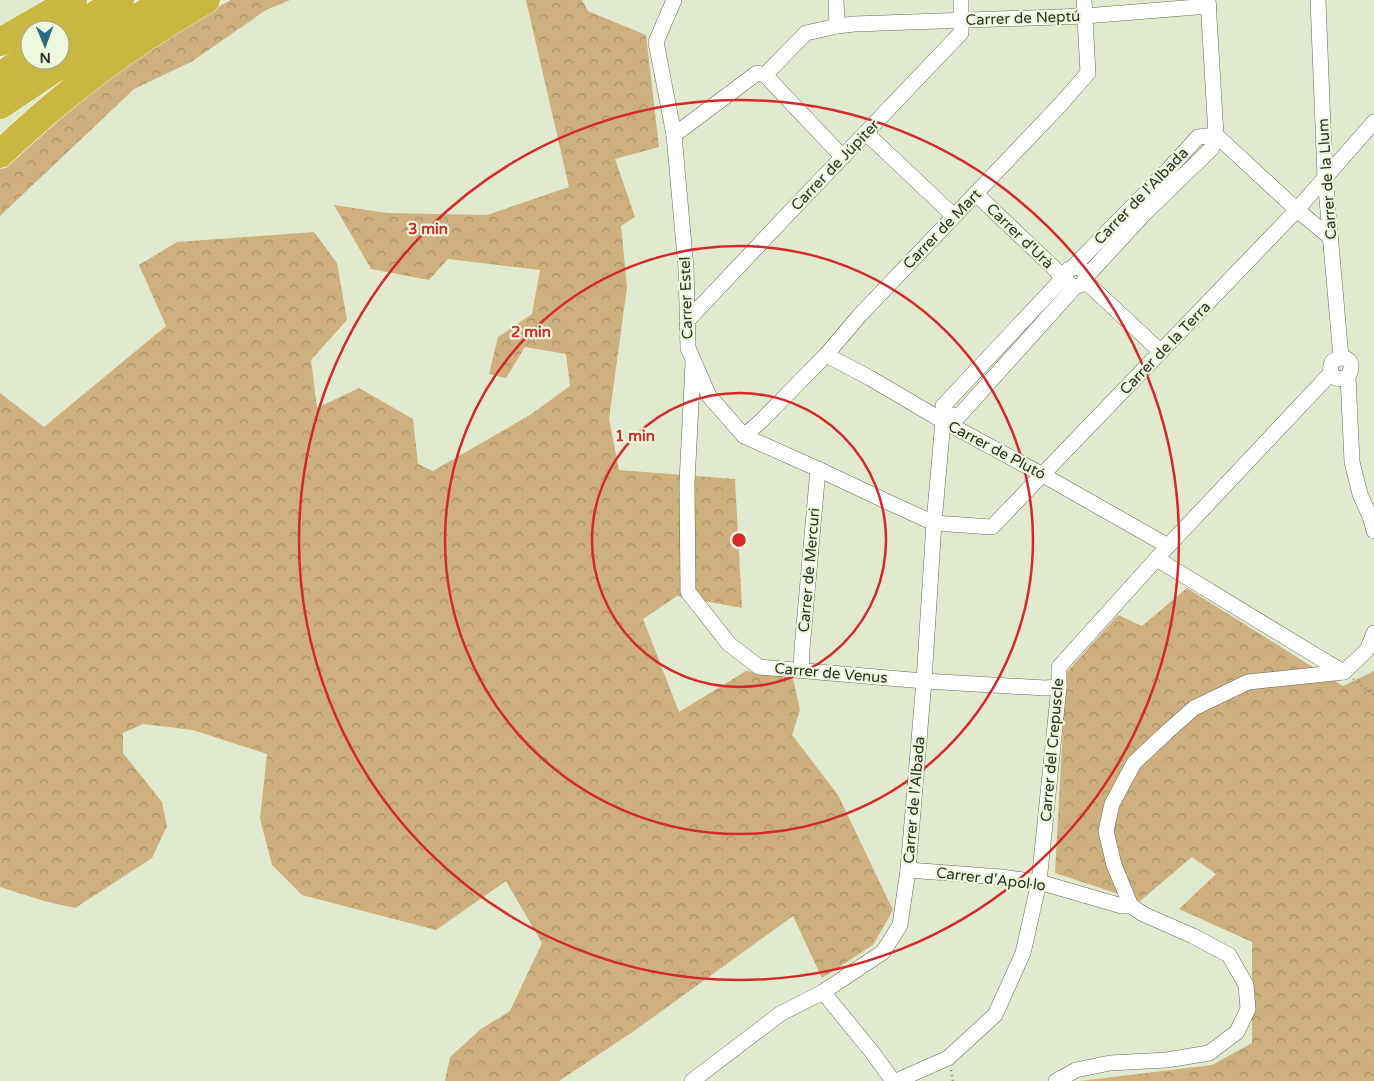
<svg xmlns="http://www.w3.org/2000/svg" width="1374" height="1081" viewBox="0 0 1374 1081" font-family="'Varela Round',sans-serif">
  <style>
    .forest { fill: url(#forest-crowns) }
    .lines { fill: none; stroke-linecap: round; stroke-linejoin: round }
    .minor-casing { stroke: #646b54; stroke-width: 16 }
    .motorway-casing { stroke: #fff; stroke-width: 29 }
    .path { stroke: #888d7b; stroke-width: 2.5; stroke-dasharray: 1 4; stroke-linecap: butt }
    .minor { stroke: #fff; stroke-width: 15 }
    .motorway { stroke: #c8b740; stroke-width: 28 }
    .ring { fill: none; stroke: #d62828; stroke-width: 2.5 }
    .labels { text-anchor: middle; stroke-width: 4.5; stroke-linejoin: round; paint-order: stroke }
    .street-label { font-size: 15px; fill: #2c2f25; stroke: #eef6dc }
    .centre { fill: #d62828; stroke: #eef6dc; stroke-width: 2.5 }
    .ring-label { font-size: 15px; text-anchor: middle; font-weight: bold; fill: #d62828; stroke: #eef6dc; stroke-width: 4.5; stroke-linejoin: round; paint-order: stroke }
  </style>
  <defs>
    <pattern id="forest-crowns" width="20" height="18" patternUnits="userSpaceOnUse" patternTransform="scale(1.25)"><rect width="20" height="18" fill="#cdb07d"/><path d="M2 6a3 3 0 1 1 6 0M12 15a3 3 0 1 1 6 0" fill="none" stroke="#a79066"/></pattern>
  </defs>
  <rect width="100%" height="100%" fill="#e1e9cf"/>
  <!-- forest -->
  <g class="forest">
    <path d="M231 0H290L266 10 191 62 134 89 0 216V166L7 158 165 34Z"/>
    <path d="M526 0H582L588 11 646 35 659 147 615 159 635 217 621 226 627 287 609 419 619 470 735 479 742 608 677 596 643 619 679 712 746 671 793 678 800 710 792 735 838 795 893 910 873 945 822 978 793 916 634 1031 559 1081H445L450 1057 481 1029 510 1011 542 943 506 881 436 930 302 895 272 865 260 819 267 754 193 730 143 724 123 733V753L162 802 167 826 152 858 75 908 44 901 0 887V393L44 427 166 326 139 265 177 242 314 232 337 263 347 320 311 360 317 408 359 388 413 419 418 464 433 471 530 415 570 386 566 354 525 347 506 378 489 374 498 337 532 314 540 270 448 259 429 280 371 269 334 205 387 213 487 215 569 187Z"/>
    <path d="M1187 588 1343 686 1374 671V1081H1080L1212 1065 1252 1043V942L1179 909 1216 874 1192 857 1140 901 1055 873 1066 673 1118 615 1142 626Z"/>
  </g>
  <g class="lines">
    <defs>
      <g id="minor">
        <path d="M674 0 656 42 674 135 686 268 688 348 709 396 744 436 818 469 892 504 934 523 992 527 1294 213 1374 122"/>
        <path d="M1208 0 1216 135 1297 210 1330 237"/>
        <path d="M1318 0 1325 177 1341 357"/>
        <path d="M837 26 854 24 1085 16 1209 6"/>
        <path d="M765 75 836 150 844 156"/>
        <path d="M866 133 954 216"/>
        <path d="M674 135 757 73 765 75 806 33 837 26 836 0"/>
        <path d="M976 194 1056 270 1062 280"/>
        <path d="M1072 268 1167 171 1198 137 1216 135 1212 148 1144 214 1086 277 1083 284 1075 287C1069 285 1067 282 1065 276L1069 269 1076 267 1082 269 1086 277"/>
        <path d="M1085 281 1161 352"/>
        <path d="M687 321 789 213 961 33V0"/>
        <path d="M826 355 870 378 943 421 1043 475 1168 546"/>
        <path d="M693 363 687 483 688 592 729 644 759 667 924 681 1045 688 1059 687"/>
        <path d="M1348 376C1336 383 1327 375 1332 362 1345 352 1357 362 1348 376L1352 462 1360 494 1371 519 1374 531"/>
        <path d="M948 415 943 406 1065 276"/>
        <path d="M948 415 959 416 1075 287"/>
        <path d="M744 436 761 421 826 355 860 315 1060 105 1088 73 1084 0"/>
        <path d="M1157 559 1328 663 1344 672"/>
        <path d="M801 671 802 649 818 469"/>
        <path d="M908 870 1001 877 1039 882 1122 906H1131"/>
        <path d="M823 992 872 1052 893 1081"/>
        <path d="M692 1081 780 1014 823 992 883 952 900 925 908 870 924 681 934 523 943 421 948 415"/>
        <path d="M896 1081 948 1058 995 1015 1023 953 1039 882 1059 687V667L1168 546 1331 373"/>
        <path d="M1056 1081 1076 1070 1110 1063 1167 1060 1209 1053 1237 1032 1248 1009 1246 985 1229 955 1193 936 1143 914 1131 906 1114 865 1106 831 1112 804 1134 763 1168 731 1194 708 1248 682 1344 672 1367 650 1374 633"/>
      </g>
      <g id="motorway">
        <path d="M60 36 120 0"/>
        <path d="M0 42 73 0"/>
        <path d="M0 76 30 56"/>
        <path d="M0 105 75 55 167 0"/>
        <path d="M0 154C14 141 28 128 43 115 93 72 148 33 206 0"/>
      </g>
    </defs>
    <!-- minor casing -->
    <use href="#minor" class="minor-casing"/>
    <!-- motorway casing -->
    <use href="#motorway" class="motorway-casing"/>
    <!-- path -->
    <g class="path">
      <path d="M1353 679 1374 695"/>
      <path d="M951 1070 953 1081"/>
    </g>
    <!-- minor -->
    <use href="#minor" class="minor"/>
    <!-- motorway -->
    <use href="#motorway" class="motorway"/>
  </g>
  <!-- distance rings -->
  <g class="ring">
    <circle cx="739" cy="540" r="147"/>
    <circle cx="739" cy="540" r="294"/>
    <circle cx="739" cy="540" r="440"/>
  </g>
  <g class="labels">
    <!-- street labels -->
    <g class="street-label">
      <text transform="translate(1023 18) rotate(-2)" y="5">Carrer de Neptú</text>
      <text transform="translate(835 165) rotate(-46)" y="5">Carrer de Júpiter</text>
      <text transform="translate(1327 179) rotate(-94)" y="5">Carrer de la Llum</text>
      <text transform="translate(1141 196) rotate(-46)" y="5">Carrer de l'Albada</text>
      <text transform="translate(942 229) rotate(-46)" y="5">Carrer de Mart</text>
      <text transform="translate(1020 236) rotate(44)" y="5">Carrer d'Urà</text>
      <text transform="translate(686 298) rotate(-92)" y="5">Carrer Estel</text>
      <text transform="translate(1165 348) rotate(-46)" y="5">Carrer de la Terra</text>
      <text transform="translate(997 450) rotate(28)" y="5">Carrer de Plutó</text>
      <text transform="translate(809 570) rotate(-85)" y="5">Carrer de Mercuri</text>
      <text transform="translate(831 673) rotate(5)" y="5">Carrer de Venus</text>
      <text transform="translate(1052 750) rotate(-85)" y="5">Carrer del Crepuscle</text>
      <text transform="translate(914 800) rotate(-85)" y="5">Carrer de l'Albada</text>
      <text transform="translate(991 879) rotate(7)" y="5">Carrer d'Apol·lo</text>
    </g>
  </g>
  <circle cx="739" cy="540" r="8" class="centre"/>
  <g class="ring-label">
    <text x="428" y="234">3 min</text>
    <text x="531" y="337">2 min</text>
    <text x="635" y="441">1 min</text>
  </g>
  <!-- north arrow -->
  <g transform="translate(45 45) rotate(179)"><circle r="24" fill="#eef6dc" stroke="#a0a693"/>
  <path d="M0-4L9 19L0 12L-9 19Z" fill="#2a6c7f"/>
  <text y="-8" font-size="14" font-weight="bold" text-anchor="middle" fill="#2c2f25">N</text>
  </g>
</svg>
